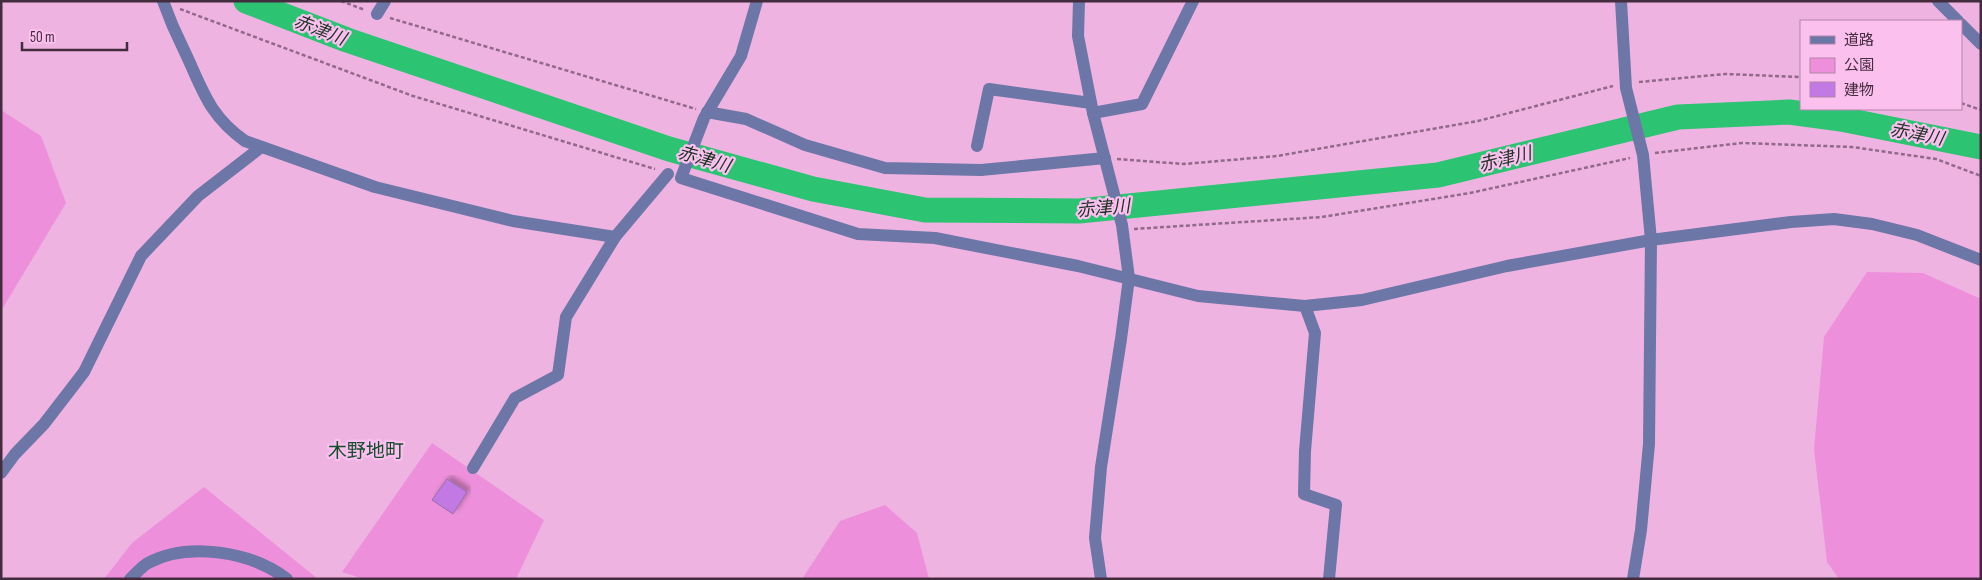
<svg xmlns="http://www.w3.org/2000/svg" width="1982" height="580" viewBox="0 0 1982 580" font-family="'Sofia Sans Condensed','Noto Sans JP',sans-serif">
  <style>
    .green { fill: #ee8fdb }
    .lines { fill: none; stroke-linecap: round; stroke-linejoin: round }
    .river { stroke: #2cc373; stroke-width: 25 }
    .building { fill: #c279e4; stroke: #9570a7; filter: url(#shadow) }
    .path { stroke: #916989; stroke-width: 2.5; stroke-dasharray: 4 2.5; stroke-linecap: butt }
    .minor { stroke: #6c76a7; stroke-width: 12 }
    .labels { text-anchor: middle; stroke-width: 4.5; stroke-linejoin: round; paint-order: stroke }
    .water-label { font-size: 18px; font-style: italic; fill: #1c3223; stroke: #fcc0ef }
    .quarter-label { font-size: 19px; fill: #154d2d; stroke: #fcc0ef }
  </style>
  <defs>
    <filter id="shadow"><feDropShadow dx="4" dy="-4" stdDeviation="2.5" flood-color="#0004"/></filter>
  </defs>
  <rect width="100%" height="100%" fill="#efb3e2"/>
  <!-- green -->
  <g class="green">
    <path d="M1 110 41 136 66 203 1 311Z"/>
    <path d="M1867 272 1923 273 1981 299V579H1839L1827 562 1814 449 1824 337Z"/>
    <path d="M432 443 544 520 516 579H364L342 572Z"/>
    <path d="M204 487 318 579H104L132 543Z"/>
    <path d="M885 505 917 533 929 579H802L840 521Z"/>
  </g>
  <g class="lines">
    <!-- river -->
    <path class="river" d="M246 1 347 40 669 149 813 189 925 210 1079 211 1438 175 1678 117 1789 112 1841 119 1981 147"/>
  </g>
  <!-- building -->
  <path class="building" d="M447 479 467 492 453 514 432 500Z"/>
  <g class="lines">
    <!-- path -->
    <g class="path">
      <path d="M341 1 365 10"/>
      <path d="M180 9 413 96 655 169"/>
      <path d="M390 18 696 109"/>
      <path d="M1639 82 1725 74 1801 77"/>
      <path d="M1961 103 1981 110"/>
      <path d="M1655 153 1742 143 1852 147 1936 159 1981 176"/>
      <path d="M1117 159 1184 164 1277 156 1478 121 1613 86"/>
      <path d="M1134 229 1322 217 1470 193 1630 158"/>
    </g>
    <!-- minor -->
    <g class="minor">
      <path d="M163 1C169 18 175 32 183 48 202 87 207 114 245 141L375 187 513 221 615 237"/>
      <path d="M757 1 741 56 704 118 681 178 858 234 935 238 1078 266 1198 296 1305 306 1362 300 1507 266 1651 240 1791 222 1834 219 1872 224 1917 235 1981 260"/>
      <path d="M1079 1 1078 36 1093 113 1122 225 1129 278 1121 339 1101 467 1095 538 1101 579"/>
      <path d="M1621 1 1626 88 1643 155 1651 240 1649 444 1641 530 1633 579"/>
      <path d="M1938 1 1958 21"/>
      <path d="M377 14 385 1"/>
      <path d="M1961 24 1981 44"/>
      <path d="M707 112 746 119 805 145 885 168 981 170 1105 158"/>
      <path d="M1093 113 1142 104 1193 1"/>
      <path d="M977 146 989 89 1091 103"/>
      <path d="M1305 306 1315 333 1305 451 1304 494 1336 505 1329 579"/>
      <path d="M473 468 515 398 558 375 566 317 615 237 668 174"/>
      <path d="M1 473 15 454 44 424 84 372 141 256 198 196 260 148"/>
      <path d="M130 579C136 574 141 567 148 563 188 541 252 552 287 579"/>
    </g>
  </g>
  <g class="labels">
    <!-- water labels -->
    <g class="water-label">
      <text transform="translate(320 30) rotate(21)" y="6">赤津川</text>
      <text transform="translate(1917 134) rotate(11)" y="6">赤津川</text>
      <text transform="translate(704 159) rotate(16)" y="6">赤津川</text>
      <text transform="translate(1505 159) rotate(-14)" y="6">赤津川</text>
      <text transform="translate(1103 208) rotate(-5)" y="6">赤津川</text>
    </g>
    <!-- quarter labels -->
    <g class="quarter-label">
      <text x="366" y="457">木野地町</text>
    </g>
  </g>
  <!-- border -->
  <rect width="1982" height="580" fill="none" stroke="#442c3f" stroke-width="5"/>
  <!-- legend -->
  <rect x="1800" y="20" width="162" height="90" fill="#fcc0ef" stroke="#b285a9"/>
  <rect x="1810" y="36" width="25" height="8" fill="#6c76a7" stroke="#b285a9"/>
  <text x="1844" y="45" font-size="15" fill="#442c3f">道路</text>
  <rect x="1810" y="58" width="25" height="15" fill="#ee8fdb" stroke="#b285a9"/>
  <text x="1844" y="70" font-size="15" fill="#442c3f">公園</text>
  <rect x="1810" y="82" width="25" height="15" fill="#c279e4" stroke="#b285a9"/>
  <text x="1844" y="95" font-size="15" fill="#442c3f">建物</text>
  <!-- scale -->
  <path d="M22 42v8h105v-8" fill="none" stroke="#442c3f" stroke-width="2.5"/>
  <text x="30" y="42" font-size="15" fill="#442c3f" stroke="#fcc0ef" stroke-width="4" paint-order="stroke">50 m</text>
</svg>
